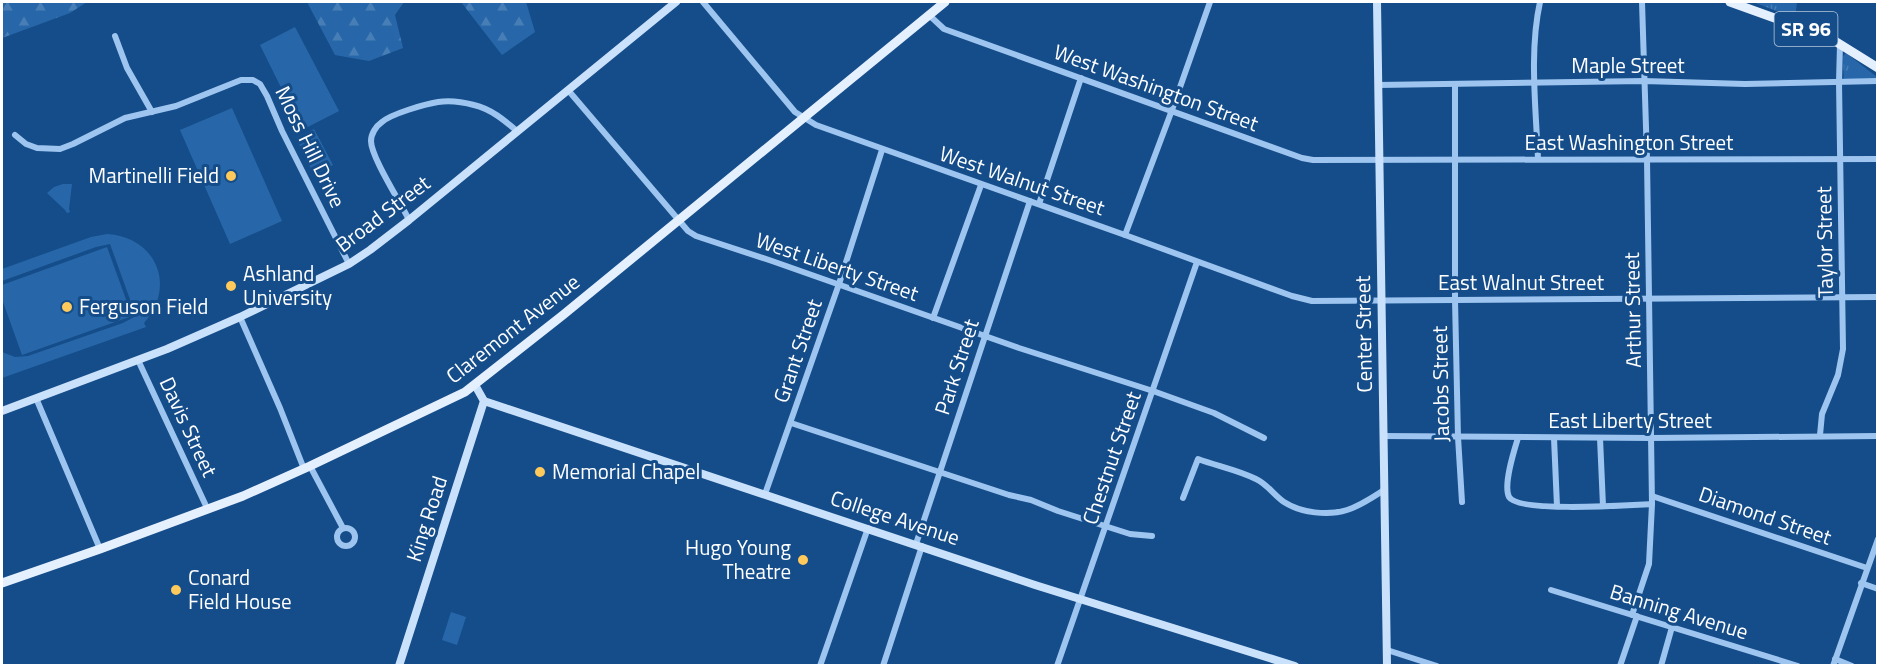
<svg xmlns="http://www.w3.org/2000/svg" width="1879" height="667" viewBox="0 0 1879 667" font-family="'Titillium Web',sans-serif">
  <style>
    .green { fill: #2767a9 }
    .forest { fill: url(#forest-firs) }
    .park { fill: url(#park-tufts) }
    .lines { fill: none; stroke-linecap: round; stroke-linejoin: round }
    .street { stroke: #9dc5ef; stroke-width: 6 }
    .secondary { stroke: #cae1fb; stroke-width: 8 }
    .primary { stroke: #e5f0ff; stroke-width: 9 }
    .poi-dot { fill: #ffc95b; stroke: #154d8a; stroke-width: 2 }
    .labels { text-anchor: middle; stroke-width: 6; stroke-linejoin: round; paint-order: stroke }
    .shield { fill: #154d8a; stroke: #b9cadc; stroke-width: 1.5 }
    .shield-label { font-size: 20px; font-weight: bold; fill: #fff }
    .street-label { font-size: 21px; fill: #fff; stroke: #154d8a }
    .poi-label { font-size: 21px; fill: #fff; stroke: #154d8a; text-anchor: start }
  </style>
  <defs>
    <pattern id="forest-firs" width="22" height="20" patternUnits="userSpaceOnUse" patternTransform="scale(1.5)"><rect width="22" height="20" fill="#2767a9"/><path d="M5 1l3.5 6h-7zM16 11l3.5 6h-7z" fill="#477eb6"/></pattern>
    <pattern id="park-tufts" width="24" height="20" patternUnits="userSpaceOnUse" patternTransform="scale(1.5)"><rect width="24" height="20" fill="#2767a9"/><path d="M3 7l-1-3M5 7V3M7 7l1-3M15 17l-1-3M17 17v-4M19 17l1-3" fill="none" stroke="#477eb6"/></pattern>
  </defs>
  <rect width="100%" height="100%" fill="#154d8a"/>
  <!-- green -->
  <g class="green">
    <path d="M295 27 339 111 302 130 260 45Z"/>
    <path d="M232 108 282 221 230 244 180 130Z"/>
    <path d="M314 129 333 165 314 175 296 138Z"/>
    <path d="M63 184H72L69 209 70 212 67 213 65 210 47 193 54 187Z"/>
    <path d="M107 234C156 237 177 286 144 323L146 327 2 378V352L15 357 28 356 123 323 136 316 110 244 96 247 2 281V269L91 237Z"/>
    <path d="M107 247 132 316 22 355 2 299V285Z"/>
    <path d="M451 612 466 617 457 645 442 640Z"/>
  </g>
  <!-- forest -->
  <g class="forest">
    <path d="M2 2H87L70 13 2 38Z"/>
    <path d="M307 2H409L403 3 395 15 403 48 369 61 335 55Z"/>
    <path d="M461 2H526L535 32 502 55Z"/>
  </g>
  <!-- park -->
  <g class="park">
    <path d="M1753 2H1797L1795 18Z"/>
    <path d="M1846 53 1877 77V82L1844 83 1843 56Z"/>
  </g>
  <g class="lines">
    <!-- street -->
    <g class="street">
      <path d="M703 2 795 112 816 125 1125 235 1292 296 1312 301 1878 297"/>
      <path d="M929 15 944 29 1302 158 1313 160 1878 159"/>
      <path d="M115 36 127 68 152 112"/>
      <path d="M1455 84V300L1458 437 1462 502"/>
      <path d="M1378 85 1644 81 1745 84 1878 81"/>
      <path d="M568 90 688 231 696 236 772 261 1019 348 1153 391 1214 413 1264 438"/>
      <path d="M15 135 26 144 37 148 60 149 73 144 125 118 176 106 241 80H253L260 84 267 96 282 131 349 264"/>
      <path d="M1538 159C1536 108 1529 52 1540 2"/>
      <path d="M1039 204 1081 78"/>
      <path d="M409 220C401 203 371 157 371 141 371 134 376 126 382 122 391 114 425 104 438 102 450 100 463 102 474 105 491 109 504 120 517 131"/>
      <path d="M1125 235 1172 110 1210 2"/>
      <path d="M240 317 280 408 304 469"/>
      <path d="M933 318 981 185"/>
      <path d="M138 360 207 508"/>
      <path d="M36 398 100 549"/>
      <path d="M791 423 1009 495 1031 500 1058 511 1130 534 1152 536"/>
      <path d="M1820 435 1822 414 1838 375 1843 349 1839 82 1840 44"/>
      <path d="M1383 436 1651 438 1878 436"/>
      <path d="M1518 438C1514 451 1503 485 1509 497 1518 513 1631 505 1652 504"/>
      <path d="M1554 438 1557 506"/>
      <path d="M1600 438 1603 506"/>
      <path d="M310 466 343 528"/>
      <path d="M765 494 839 284 882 150"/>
      <path d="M1652 496 1867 568"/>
      <path d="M1183 498 1198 459C1217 466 1238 470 1256 479 1267 484 1274 495 1284 502 1301 513 1328 516 1347 510 1360 506 1373 497 1384 490"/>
      <circle cx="346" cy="537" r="9"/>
      <path d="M916 544 1030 201"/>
      <path d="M1861 583 1878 589"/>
      <path d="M1551 590 1798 666"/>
      <path d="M1632 615 1649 564 1652 504 1647 159 1642 2"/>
      <path d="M1387 650 1437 666"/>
      <path d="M1835 659 1852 666"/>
      <path d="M820 666 868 528"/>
      <path d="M883 666 922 546"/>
      <path d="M1057 666 1197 262"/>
      <path d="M1620 666 1637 616"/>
      <path d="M1661 666 1672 627"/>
      <path d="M1833 666 1878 539"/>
    </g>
    <!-- secondary -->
    <g class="secondary">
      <path d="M1377 2 1387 666"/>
      <path d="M484 401 1035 585 1295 666"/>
      <path d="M2 411 167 349 240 317 349 264 370 250 409 220 676 2"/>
      <path d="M399 666 484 401 475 385"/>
    </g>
    <!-- primary -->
    <g class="primary">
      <path d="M1730 2 1830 38 1878 68"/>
      <path d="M2 583 100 549 243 496 310 466 465 392 563 315 945 2"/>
    </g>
  </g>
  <!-- markers -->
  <g class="poi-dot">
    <circle cx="231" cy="176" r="6"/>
    <circle cx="231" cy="286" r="6"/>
    <circle cx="67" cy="307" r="6"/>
    <circle cx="540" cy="472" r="6"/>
    <circle cx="803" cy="560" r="6"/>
    <circle cx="176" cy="590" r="6"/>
  </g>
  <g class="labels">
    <!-- shield labels -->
    <rect class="shield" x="1774.5" y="12" width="63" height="34" rx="4.5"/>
    <g class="shield-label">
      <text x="1806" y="36">SR 96</text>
    </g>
    <!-- street labels -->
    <g class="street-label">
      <text x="1628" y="73">Maple Street</text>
      <text transform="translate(1156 88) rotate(20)" y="7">West Washington Street</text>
      <text x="1629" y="150">East Washington Street</text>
      <text transform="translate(310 147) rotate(64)" y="7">Moss Hill Drive</text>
      <text transform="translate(1022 181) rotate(19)" y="7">West Walnut Street</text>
      <text transform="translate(383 214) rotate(-37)" y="7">Broad Street</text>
      <text transform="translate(1825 242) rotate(-91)" y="7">Taylor Street</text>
      <text transform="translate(837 267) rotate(19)" y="7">West Liberty Street</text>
      <text x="1521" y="290">East Walnut Street</text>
      <text transform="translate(1633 310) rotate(-91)" y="7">Arthur Street</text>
      <text transform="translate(513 329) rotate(-38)" y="7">Claremont Avenue</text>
      <text transform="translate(1364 334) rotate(-91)" y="7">Center Street</text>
      <text transform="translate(798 351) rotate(-71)" y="7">Grant Street</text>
      <text transform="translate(957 367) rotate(-72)" y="7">Park Street</text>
      <text transform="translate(1441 384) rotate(-91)" y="7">Jacobs Street</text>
      <text x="1630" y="428">East Liberty Street</text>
      <text transform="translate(188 427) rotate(65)" y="7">Davis Street</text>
      <text transform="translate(1112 458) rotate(-71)" y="7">Chestnut Street</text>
      <text transform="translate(1765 516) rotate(19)" y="7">Diamond Street</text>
      <text transform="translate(895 518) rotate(18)" y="7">College Avenue</text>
      <text transform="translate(427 519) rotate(-72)" y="7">King Road</text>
      <text transform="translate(1679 612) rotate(17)" y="7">Banning Avenue</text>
    </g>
    <!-- poi labels -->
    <g class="poi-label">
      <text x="219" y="183" text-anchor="end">Martinelli Field</text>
      <text x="243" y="281">Ashland<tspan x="243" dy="24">University</tspan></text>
      <text x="79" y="314">Ferguson Field</text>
      <text x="552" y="479">Memorial Chapel</text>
      <text x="791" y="555" text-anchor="end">Hugo Young<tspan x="791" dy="24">Theatre</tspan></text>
      <text x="188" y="585">Conard<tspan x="188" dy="24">Field House</tspan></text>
    </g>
  </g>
  <!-- border -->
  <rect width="1879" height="667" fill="none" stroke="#ffffff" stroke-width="6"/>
</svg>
